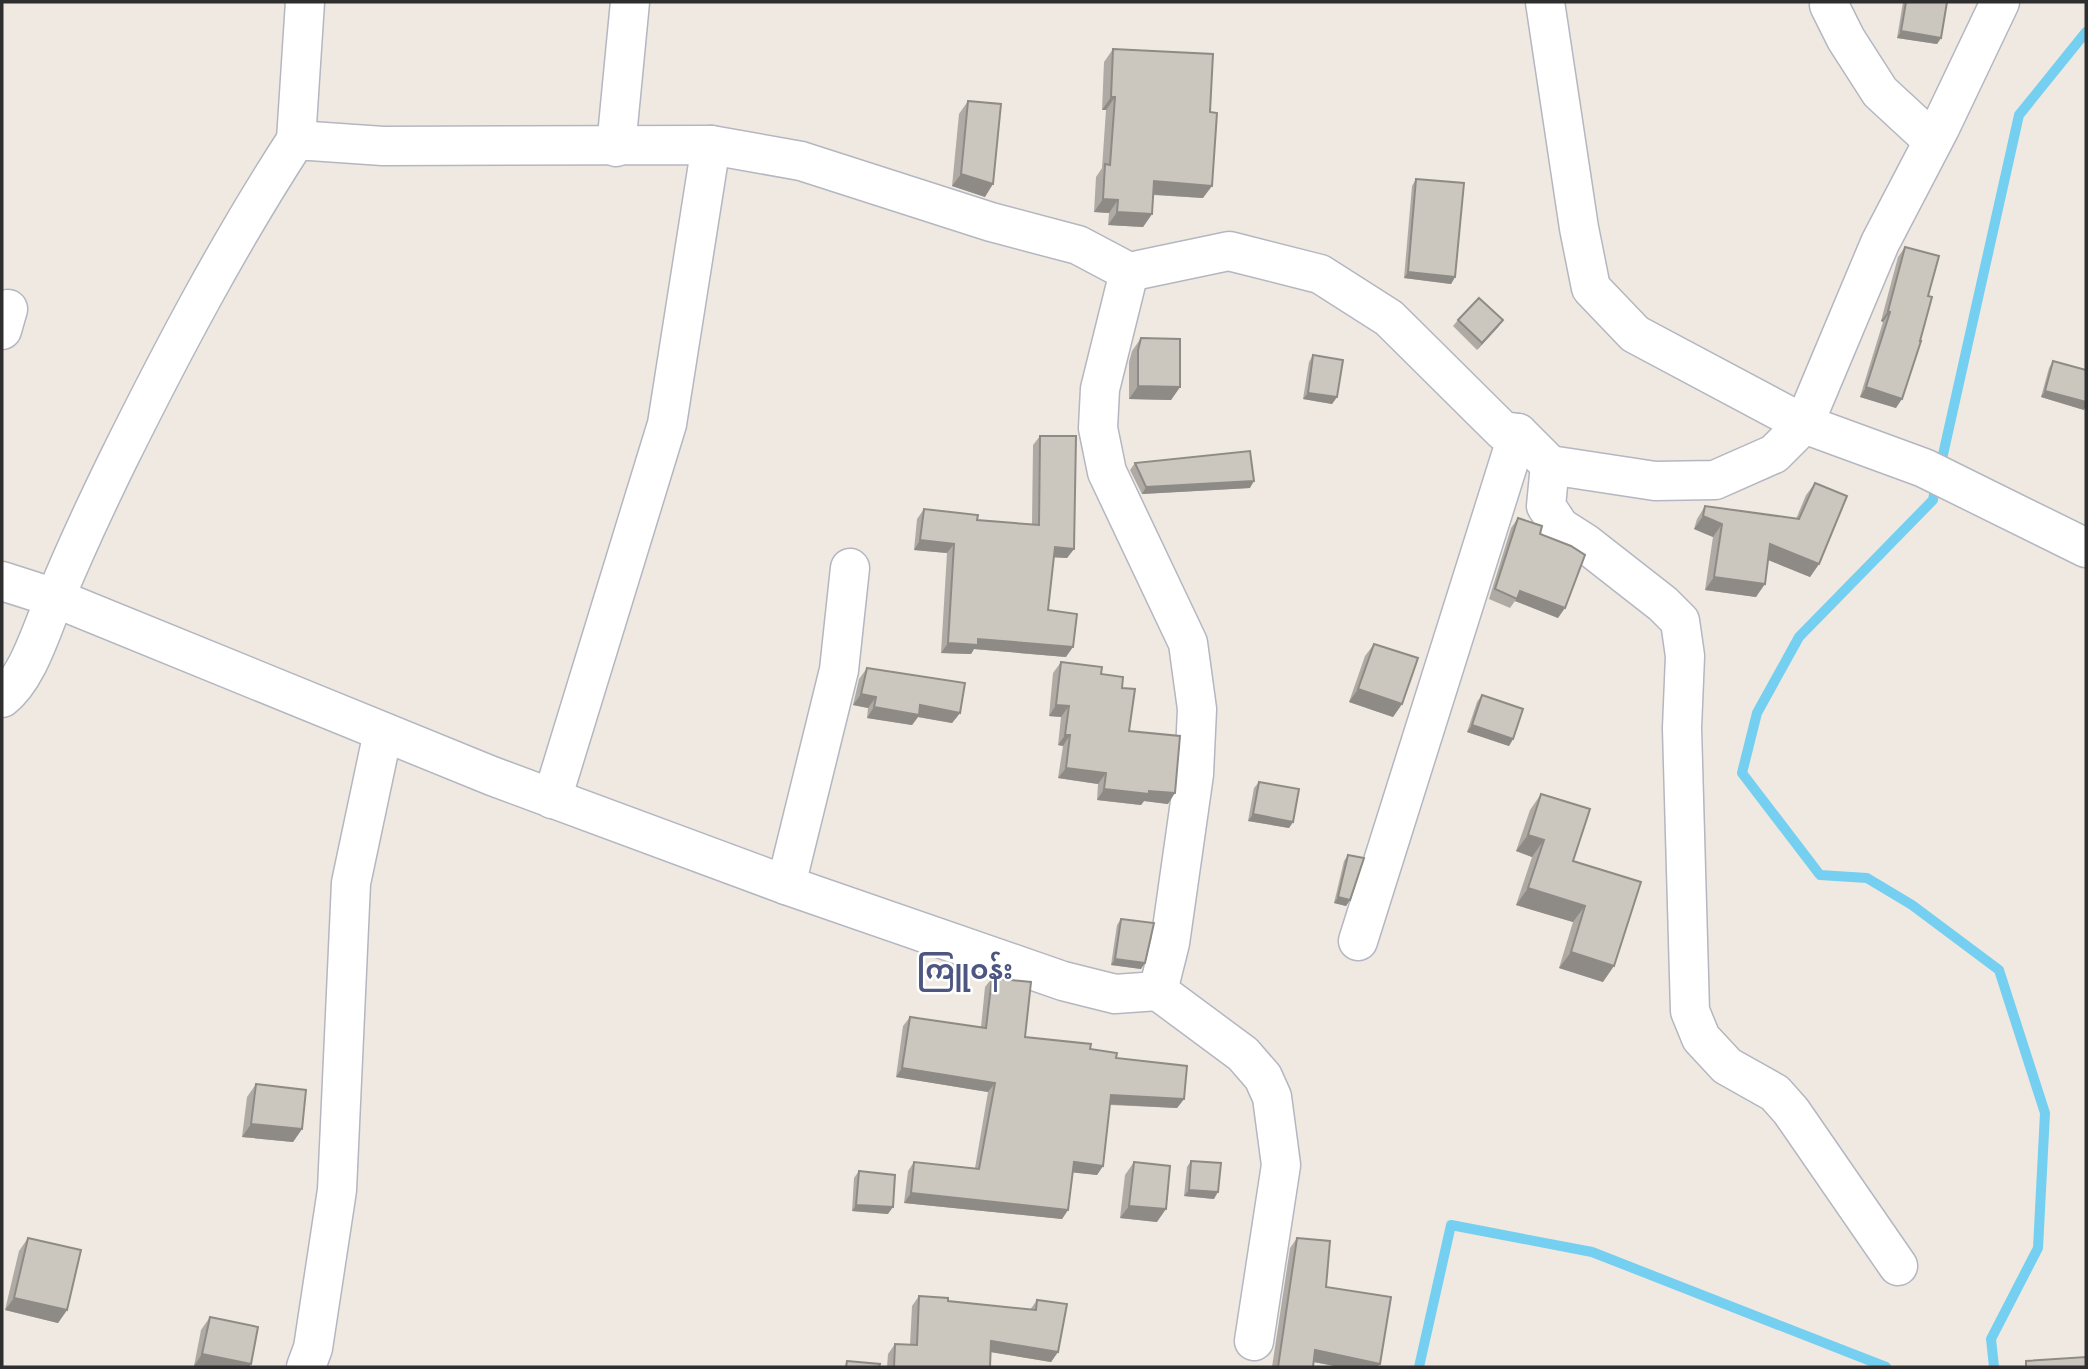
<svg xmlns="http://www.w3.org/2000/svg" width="2088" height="1369" viewBox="0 0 2088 1369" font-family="Roboto,'Noto Sans Myanmar',sans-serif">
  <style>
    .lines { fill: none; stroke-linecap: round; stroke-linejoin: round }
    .stream { stroke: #75cff0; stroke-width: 10 }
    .minor-casing { stroke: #b4b7c1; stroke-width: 41 }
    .minor { stroke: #fff; stroke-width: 38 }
    .wall { fill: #afaba4 }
    .shaded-wall { fill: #8e8b86 }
    .building { fill: #cbc7bf; stroke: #8e8b86; stroke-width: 2 }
    .labels { text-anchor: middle; stroke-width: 5; stroke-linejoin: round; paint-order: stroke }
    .quarter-label { font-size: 26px; font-weight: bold; fill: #4d5680; stroke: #fff }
  </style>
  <rect width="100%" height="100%" fill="#efe9e1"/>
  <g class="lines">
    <!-- stream -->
    <g class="stream">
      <path d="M1940 468 2019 115 2086 32"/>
      <path d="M1936 483 1933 500 1799 637 1757 713 1742 773 1820 875 1867 878 1912 905 1999 970 2045 1113 2038 1248 1991 1339 1994 1367"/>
      <path d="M1419 1367 1451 1225 1592 1252 1886 1367"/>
    </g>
    <defs>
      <g id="minor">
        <path d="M1545 2 1579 228 1591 288 1635 334 1804 424 1924 468 2086 548"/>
        <path d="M1829 5 1846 39 1880 92 1933 141"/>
        <path d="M296 140 305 2"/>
        <path d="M616 147 630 2"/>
        <path d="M2 330 8 309"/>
        <path d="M1550 465 1546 506 1560 527 1585 543 1663 604 1680 621 1685 656 1682 728 1690 1011 1701 1038 1727 1066 1775 1093 1791 1111 1898 1266"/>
        <path d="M2 581 55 598 492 776 786 885 1063 981 1115 994 1158 991 1170 943 1194 774 1197 709 1188 643 1107 472 1098 428 1100 389 1129 272"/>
        <path d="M2 698C29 677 42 627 56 596 75 550 96 505 118 460 172 351 229 243 296 140L383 146 711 145 801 161 991 222 1078 245 1129 272 1229 251 1320 274 1389 318 1503 431 1518 433 1550 465 1655 481 1715 480 1774 454 1804 424 1880 243 1940 128 2000 2"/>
        <path d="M552 799 667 424 711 145"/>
        <path d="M786 885 839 670 850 568"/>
        <path d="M1358 941 1518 433"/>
        <path d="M1158 991 1243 1054 1263 1077 1272 1097 1281 1165 1254 1341"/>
        <path d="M306 1367 313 1348 337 1190 351 883 383 732"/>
      </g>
    </defs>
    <!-- minor casing -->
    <use href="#minor" class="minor-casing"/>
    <!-- minor -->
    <use href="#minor" class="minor"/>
  </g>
  <!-- wall -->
  <g class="wall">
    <path d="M1903 2H1947L1941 38 1937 44 1897 38Z"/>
    <path d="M1113 49 1203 198 1153 195 1152 214 1143 227 1108 225 1109 213 1094 212 1096 177 1102 168 1106 110H1102L1104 62Z"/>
    <path d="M968 101 985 197 952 186 959 114Z"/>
    <path d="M1416 179 1455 277 1451 284 1404 278 1412 186Z"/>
    <path d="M1905 247 1896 408 1860 397 1883 322 1881 321 1898 257Z"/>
    <path d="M1458 320 1498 327 1477 350 1453 326Z"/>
    <path d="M1141 338 1180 387 1171 400 1129 399V362L1132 351Z"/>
    <path d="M1313 355 1337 397 1332 404 1303 399 1309 362Z"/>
    <path d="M2053 361 2084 410 2041 397 2049 368Z"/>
    <path d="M1040 436 1074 549 1067 558 1054 557 1048 610 1066 657 974 649 971 654 941 653 947 553 914 550 917 519 924 509 977 520 1032 524 1033 445Z"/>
    <path d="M1135 463 1250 488 1142 494 1130 470Z"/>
    <path d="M1815 483 1819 564 1810 577 1768 560 1756 597 1705 590 1713 537 1694 529 1697 519 1705 506 1796 519 1806 495Z"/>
    <path d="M1518 518 1540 534 1558 618 1515 601 1510 608 1489 599 1511 528Z"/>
    <path d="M1374 644 1402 704 1393 717 1349 702 1365 656Z"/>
    <path d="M1061 662 1101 674 1122 688 1129 731 1168 804 1144 801 1141 805 1097 800 1098 784 1058 778 1063 746 1058 745 1061 717 1049 716 1053 673Z"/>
    <path d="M867 668 960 713 952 723 918 717 912 725 867 718 868 708 853 705 859 679Z"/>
    <path d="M1482 695 1513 739 1509 746 1467 732 1477 702Z"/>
    <path d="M1259 782 1293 822 1289 828 1248 821 1254 788Z"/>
    <path d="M1541 794 1573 861 1603 982 1559 968 1573 922 1516 905 1532 857 1516 851 1530 810Z"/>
    <path d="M1348 855 1350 900 1346 906 1334 903 1344 861Z"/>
    <path d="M1121 919 1141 969 1111 965 1117 925Z"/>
    <path d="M992 978 1025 1037 1090 1049 1116 1058 1184 1099 1177 1108 1110 1105 1103 1166 1097 1175 1073 1172 1068 1210 1062 1219 904 1203 908 1171 914 1162 975 1168 988 1092 896 1077 903 1026 910 1017 981 1027 985 987Z"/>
    <path d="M256 1084 302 1129 293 1142 242 1137 247 1097Z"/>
    <path d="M1191 1161 1214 1199 1184 1196 1187 1167Z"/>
    <path d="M1134 1162 1157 1222 1120 1218 1125 1175Z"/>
    <path d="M859 1171 888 1214 852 1211 854 1178Z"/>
    <path d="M28 1238 67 1310 58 1323 5 1310 19 1251Z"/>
    <path d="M1297 1238 1326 1287 1380 1364 1377 1367H1340L1314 1362 1313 1367H1272L1290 1248Z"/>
    <path d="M919 1296 948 1301 1030 1310 1037 1300 1058 1352 1051 1362 991 1352 990 1367H887L888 1354 895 1344 910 1345 912 1306Z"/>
    <path d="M210 1317 251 1364 249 1367 194 1366 201 1330Z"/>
  </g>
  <!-- shaded-wall -->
  <g class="shaded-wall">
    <path d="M1901 31 1941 38 1937 44 1897 38Z"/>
    <path d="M1111 97H1115L1106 110H1102Z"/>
    <path d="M961 174 993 184 985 197 952 186Z"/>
    <path d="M1154 181 1212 186 1203 198 1145 194Z"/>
    <path d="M1103 199 1118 200 1109 213 1094 212Z"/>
    <path d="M1117 212 1152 214 1143 227 1108 225Z"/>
    <path d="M1408 272 1455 277 1451 284 1404 278Z"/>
    <path d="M1888 311 1890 312 1883 322 1881 321Z"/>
    <path d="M1503 320 1498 327 1477 350 1482 343Z"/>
    <path d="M1138 386 1180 387 1171 400 1129 399Z"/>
    <path d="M1866 387 1902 399 1896 408 1860 397Z"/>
    <path d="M2045 391 2086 402V406L2084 410 2041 397Z"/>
    <path d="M1308 393 1337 397 1332 404 1303 399Z"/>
    <path d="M1254 481 1250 488 1142 494 1146 487Z"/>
    <path d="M1703 516 1722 524 1713 537 1694 529Z"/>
    <path d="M920 540 954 544 947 553 914 550Z"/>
    <path d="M1770 544 1819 564 1810 577 1761 557Z"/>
    <path d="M1055 547 1074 549 1067 558 1048 557Z"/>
    <path d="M1714 577 1765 584 1756 597 1705 590Z"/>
    <path d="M1520 591 1565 608 1558 618 1515 601Z"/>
    <path d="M978 639 1073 647 1066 657 974 649 971 654 941 653 948 643Z"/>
    <path d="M1358 689 1402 704 1393 717 1349 702Z"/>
    <path d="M861 694 876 697 868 708 853 705Z"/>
    <path d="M920 705 960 713 952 723 918 717 912 725 867 718 874 707Z"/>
    <path d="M1056 705 1069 706 1061 717 1049 716Z"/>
    <path d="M1472 725 1513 739 1509 746 1467 732Z"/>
    <path d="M1065 735H1070L1063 746 1058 745Z"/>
    <path d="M1066 768 1106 773 1098 784 1058 778Z"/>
    <path d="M1104 789 1149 791 1175 793 1168 804 1144 801 1141 805 1097 800Z"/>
    <path d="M1253 814 1293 822 1289 828 1248 821Z"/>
    <path d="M1528 835 1544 840 1532 857 1516 851Z"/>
    <path d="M1528 888 1585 906 1573 922 1516 905Z"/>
    <path d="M1338 897 1350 900 1346 906 1334 903Z"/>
    <path d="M1571 952 1614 966 1603 982 1559 968Z"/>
    <path d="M1115 959 1145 963 1141 969 1111 965Z"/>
    <path d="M902 1068 995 1083 988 1092 896 1077Z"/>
    <path d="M1111 1095 1184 1099 1177 1108 1104 1104Z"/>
    <path d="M251 1124 302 1129 293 1142 242 1137Z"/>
    <path d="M1074 1162 1103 1166 1097 1175 1068 1172Z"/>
    <path d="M1189 1190 1218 1192 1214 1199 1184 1196Z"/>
    <path d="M911 1193 1068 1210 1062 1219 904 1203Z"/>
    <path d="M856 1205 893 1207 888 1214 852 1211Z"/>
    <path d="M1129 1206 1166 1209 1157 1222 1120 1218Z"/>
    <path d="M14 1298 67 1310 58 1323 5 1310Z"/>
    <path d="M991 1341 1058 1352 1051 1362 984 1351Z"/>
    <path d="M1315 1350 1380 1364 1377 1367H1340L1308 1361Z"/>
    <path d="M202 1354 251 1364 249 1367 194 1366Z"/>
  </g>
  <!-- building -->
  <g class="building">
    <path d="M1906 2H1947L1941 38 1901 31Z"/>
    <path d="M1113 49 1213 54 1210 112 1217 113 1212 186 1154 181 1152 214 1117 212 1118 200 1103 199 1105 164 1110 165 1115 97H1111Z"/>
    <path d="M968 101 1001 104 993 184 961 174Z"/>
    <path d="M1416 179 1464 183 1455 277 1408 272Z"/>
    <path d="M1905 247 1939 256 1928 296 1932 297 1920 341H1921L1902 399 1866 387 1890 312 1888 311Z"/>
    <path d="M1479 298 1503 320 1482 343 1458 320Z"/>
    <path d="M1141 338 1180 339V387L1138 386V350Z"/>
    <path d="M1313 355 1343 360 1337 397 1308 393Z"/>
    <path d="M2053 361 2086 370V402L2045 391Z"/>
    <path d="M1040 436H1076L1074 549 1055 547 1048 610 1077 614 1073 647 978 639V645L948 643 954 544 920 540 924 509 978 515 977 520 1039 525Z"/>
    <path d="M1250 451 1254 481 1146 487 1135 463Z"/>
    <path d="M1815 483 1847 496 1819 564 1770 544 1765 584 1714 577 1722 524 1703 516 1705 506 1799 519Z"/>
    <path d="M1518 518 1542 526 1540 534 1571 546 1585 555 1565 608 1520 591 1517 599 1495 589Z"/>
    <path d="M1374 644 1418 658 1402 704 1358 689Z"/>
    <path d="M1061 662 1102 667 1101 674 1123 677 1122 688 1135 689 1129 731 1180 736 1175 793 1149 791V794L1104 789 1106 773 1066 768 1070 735H1065L1069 706 1056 705Z"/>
    <path d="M867 668 965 683 960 713 920 705 919 715 874 707 876 697 861 694Z"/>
    <path d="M1482 695 1523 709 1513 739 1472 725Z"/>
    <path d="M1259 782 1299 789 1293 822 1253 814Z"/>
    <path d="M1541 794 1590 809 1573 861 1641 882 1614 966 1571 952 1585 906 1528 888 1544 840 1528 835Z"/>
    <path d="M1348 855 1364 858 1350 900 1338 897Z"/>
    <path d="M1121 919 1154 923 1145 963 1115 959Z"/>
    <path d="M992 978 1031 982 1025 1037 1091 1044 1090 1049 1117 1053 1116 1058 1187 1066 1184 1099 1111 1095 1103 1166 1074 1162 1068 1210 911 1193 914 1162 979 1169 995 1083 902 1068 910 1017 986 1028Z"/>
    <path d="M256 1084 306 1090 302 1129 251 1124Z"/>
    <path d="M1191 1161 1221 1163 1218 1192 1189 1190Z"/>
    <path d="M1134 1162 1170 1166 1166 1209 1129 1206Z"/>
    <path d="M859 1171 895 1175 893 1207 856 1205Z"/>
    <path d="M28 1238 81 1250 67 1310 14 1298Z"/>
    <path d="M1297 1238 1330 1241 1326 1287 1391 1297 1380 1364 1315 1350 1313 1367H1278Z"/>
    <path d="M919 1296 948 1298V1301L1036 1310 1037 1300 1067 1304 1058 1352 991 1341 990 1367H894L895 1344 917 1345Z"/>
    <path d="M210 1317 258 1327 251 1364 202 1354Z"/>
    <path d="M2086 1357V1367H2026V1361Z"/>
    <path d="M847 1361 880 1364 879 1367H846Z"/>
  </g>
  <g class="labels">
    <!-- quarter labels -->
    <g class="quarter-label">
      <text x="965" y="979">ကြူဝန်း</text>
    </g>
  </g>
  <!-- border -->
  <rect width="2088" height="1369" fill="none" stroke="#2e2e2e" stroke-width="7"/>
</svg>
